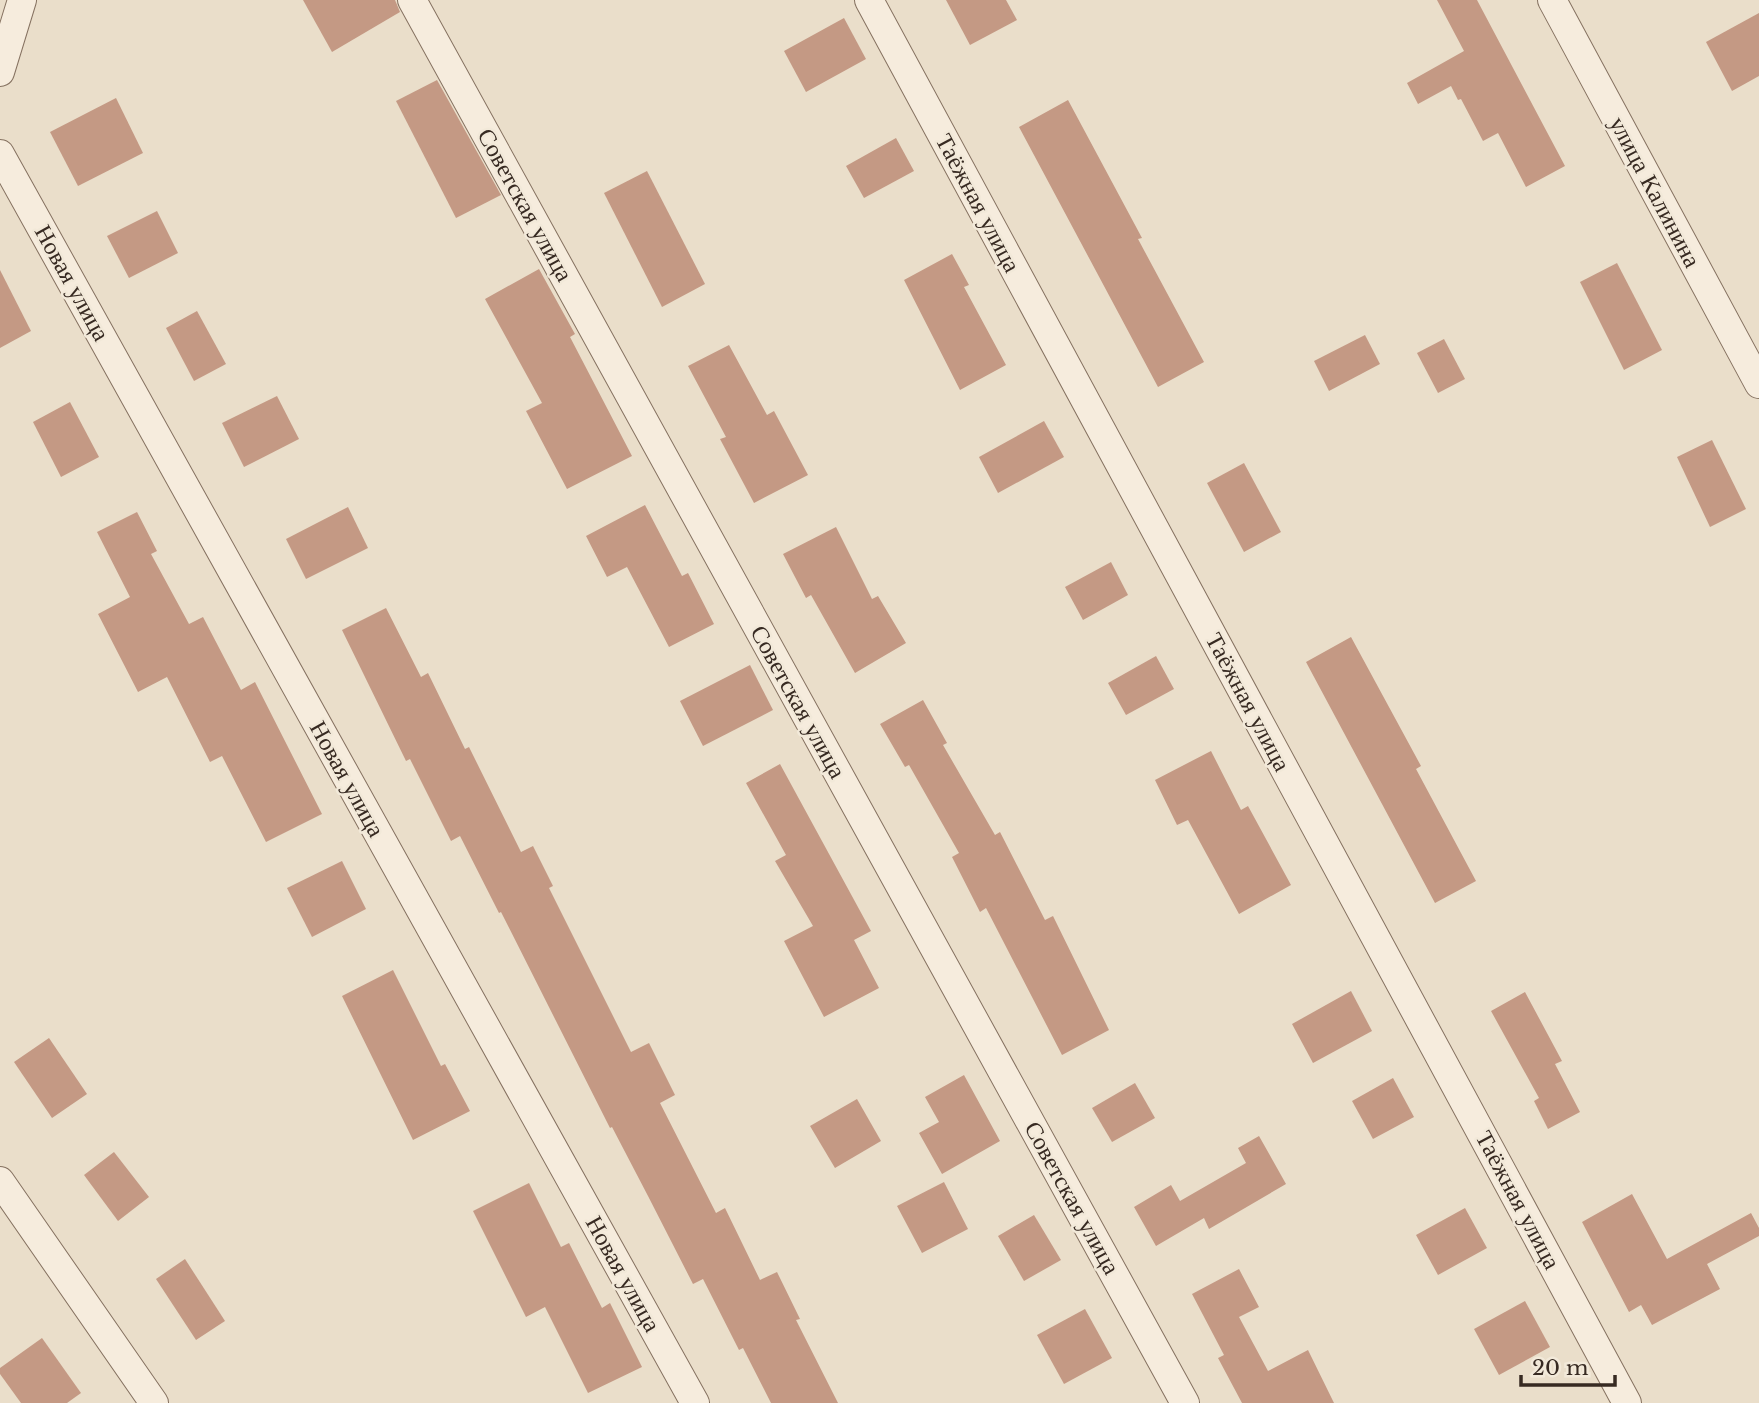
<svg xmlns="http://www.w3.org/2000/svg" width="1759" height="1403" viewBox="0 0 1759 1403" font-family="'Libre Baskerville',serif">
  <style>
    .building { fill: #c49984 }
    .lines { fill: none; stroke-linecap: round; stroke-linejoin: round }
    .minor-casing { stroke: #857160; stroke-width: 30 }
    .minor { stroke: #f6ecdd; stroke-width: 28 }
    .labels { text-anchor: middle; stroke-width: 5; stroke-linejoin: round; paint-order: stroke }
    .street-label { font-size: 24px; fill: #372a22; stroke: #f2e9d9 }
  </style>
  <rect width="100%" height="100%" fill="#eadeca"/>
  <!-- building -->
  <g class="building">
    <path d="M303 0H395L400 12 332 52Z"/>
    <path d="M946 0H1006L1017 20 970 45Z"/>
    <path d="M1437 0H1477L1565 166 1526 187 1498 133 1483 141 1461 99 1458 100 1451 86 1418 104 1407 83 1464 51Z"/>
    <path d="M1759 13V76L1732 91 1706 42Z"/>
    <path d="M844 18 866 59 806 92 784 51Z"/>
    <path d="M437 80 501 195 456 218 396 101Z"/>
    <path d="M116 98 143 153 78 186 50 132Z"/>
    <path d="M1068 100 1142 238 1138 239 1204 362 1158 387 1019 127Z"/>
    <path d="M896 138 914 171 864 198 846 166Z"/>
    <path d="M647 171 705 284 662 307 604 193Z"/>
    <path d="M157 211 178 253 129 278 107 236Z"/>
    <path d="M952 254 969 285 964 287 1006 365 960 390 904 280Z"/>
    <path d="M1617 263 1662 350 1624 370 1580 282Z"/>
    <path d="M539 269 575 334 570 337 632 456 567 489 526 411 542 403 485 299Z"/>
    <path d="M0 270 31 331 0 348Z"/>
    <path d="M197 311 226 364 194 381 166 328Z"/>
    <path d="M1365 335 1380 364 1329 391 1314 361Z"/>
    <path d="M1444 339 1465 379 1438 393 1417 353Z"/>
    <path d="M729 345 767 415 774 411 808 475 754 503 720 439 726 437 688 366Z"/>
    <path d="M277 396 299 439 244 467 222 423Z"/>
    <path d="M70 402 99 457 61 477 33 422Z"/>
    <path d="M1044 421 1064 457 998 493 979 457Z"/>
    <path d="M1712 440 1746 509 1710 527 1677 457Z"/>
    <path d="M1244 463 1281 532 1244 552 1207 483Z"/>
    <path d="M645 505 682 576 688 573 714 624 669 647 627 567 607 577 586 536Z"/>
    <path d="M348 507 368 548 306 579 286 539Z"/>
    <path d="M137 512 157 551 151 554 189 624 203 617 241 690 255 682 322 814 266 842 222 756 210 762 167 677 138 692 98 614 130 597 97 532Z"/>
    <path d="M836 527 872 599 878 596 906 643 855 673 811 595 806 598 783 554Z"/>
    <path d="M1111 562 1128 595 1083 620 1065 587Z"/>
    <path d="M386 608 421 677 428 673 465 749 469 747 521 852 533 846 553 886 549 888 631 1052 649 1043 675 1095 660 1103 716 1213 725 1208 760 1280 777 1272 800 1319 796 1320 838 1403H771L743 1348 739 1350 703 1279 693 1284 648 1196 612 1127 610 1128 501 912 499 913 460 836 451 841 410 759 406 761 342 630Z"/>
    <path d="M1351 637 1421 766 1416 769 1476 881 1435 903 1306 662Z"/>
    <path d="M1156 656 1174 689 1126 715 1108 683Z"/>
    <path d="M750 665 773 710 703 746 680 701Z"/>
    <path d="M923 700 947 743 943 745 995 835 1000 832 1045 920 1053 916 1109 1030 1062 1055 986 908 980 912 952 857 959 853 909 765 905 767 880 724Z"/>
    <path d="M1211 751 1241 810 1248 806 1291 885 1239 914 1188 820 1177 825 1155 780Z"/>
    <path d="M780 764 871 931 854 940 879 988 824 1017 784 941 813 926 775 861 786 855 746 783Z"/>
    <path d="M342 861 366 909 312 937 287 888Z"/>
    <path d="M393 970 441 1066 445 1064 470 1111 413 1140 342 996Z"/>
    <path d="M1351 991 1372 1031 1313 1063 1292 1024Z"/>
    <path d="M1525 992 1562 1061 1555 1064 1580 1112 1548 1129 1534 1101 1539 1098 1491 1011Z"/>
    <path d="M49 1038 87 1094 52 1118 14 1062Z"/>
    <path d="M964 1075 1000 1141 942 1174 919 1133 939 1122 925 1097Z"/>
    <path d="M1393 1078 1414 1117 1373 1139 1352 1101Z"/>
    <path d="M1135 1083 1155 1118 1112 1142 1092 1108Z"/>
    <path d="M857 1099 881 1141 835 1168 810 1126Z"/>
    <path d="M1259 1136 1286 1184 1209 1229 1204 1218 1156 1246 1134 1207 1171 1185 1180 1201 1246 1163 1238 1148Z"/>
    <path d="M114 1152 149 1197 118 1221 84 1175Z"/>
    <path d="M944 1182 968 1229 922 1253 897 1206Z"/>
    <path d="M529 1183 561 1247 569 1243 602 1308 610 1303 642 1367 588 1393 545 1307 526 1317 473 1211Z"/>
    <path d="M1632 1194 1667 1259 1751 1213 1759 1228V1236L1707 1264 1720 1289 1652 1325 1641 1305 1629 1312 1582 1222Z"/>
    <path d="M1465 1208 1487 1248 1438 1275 1416 1235Z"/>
    <path d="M1034 1215 1061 1260 1024 1281 998 1236Z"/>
    <path d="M185 1259 225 1321 196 1340 156 1279Z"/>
    <path d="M1239 1269 1259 1307 1239 1317 1268 1371 1308 1350 1334 1403H1242L1218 1358 1224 1355 1192 1294Z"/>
    <path d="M1525 1301 1550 1347 1499 1375 1474 1329Z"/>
    <path d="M1085 1309 1112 1358 1064 1384 1037 1335Z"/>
    <path d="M42 1338 81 1393 67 1403H21L0 1374V1368Z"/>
  </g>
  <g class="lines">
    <defs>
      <g id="minor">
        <path d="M412 0 1185 1403"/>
        <path d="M869 0 1627 1403"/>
        <path d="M1552 0 1759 384"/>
        <path d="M0 72 22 0"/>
        <path d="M0 154 695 1403"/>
        <path d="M0 1181 154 1403"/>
      </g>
    </defs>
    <!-- minor casing -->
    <use href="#minor" class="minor-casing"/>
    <!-- minor -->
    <use href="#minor" class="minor"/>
  </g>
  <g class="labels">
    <!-- street labels -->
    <g class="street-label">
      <text transform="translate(1655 192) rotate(62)" y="8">улица Калинина</text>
      <text transform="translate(978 203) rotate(62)" y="8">Таёжная улица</text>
      <text transform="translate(525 205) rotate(61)" y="8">Советская улица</text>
      <text transform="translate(72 283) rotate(61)" y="8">Новая улица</text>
      <text transform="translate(798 702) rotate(61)" y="8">Советская улица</text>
      <text transform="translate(1248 702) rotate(62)" y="8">Таёжная улица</text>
      <text transform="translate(347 779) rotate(61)" y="8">Новая улица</text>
      <text transform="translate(1072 1198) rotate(61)" y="8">Советская улица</text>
      <text transform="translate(1518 1200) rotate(62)" y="8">Таёжная улица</text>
      <text transform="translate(623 1274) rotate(61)" y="8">Новая улица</text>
    </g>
  </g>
  <!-- scale -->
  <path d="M1521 1375v10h94v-10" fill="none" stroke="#372a22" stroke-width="3.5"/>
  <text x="1532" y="1375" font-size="21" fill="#372a22" stroke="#f2e9d9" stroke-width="5" paint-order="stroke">20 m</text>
</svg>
